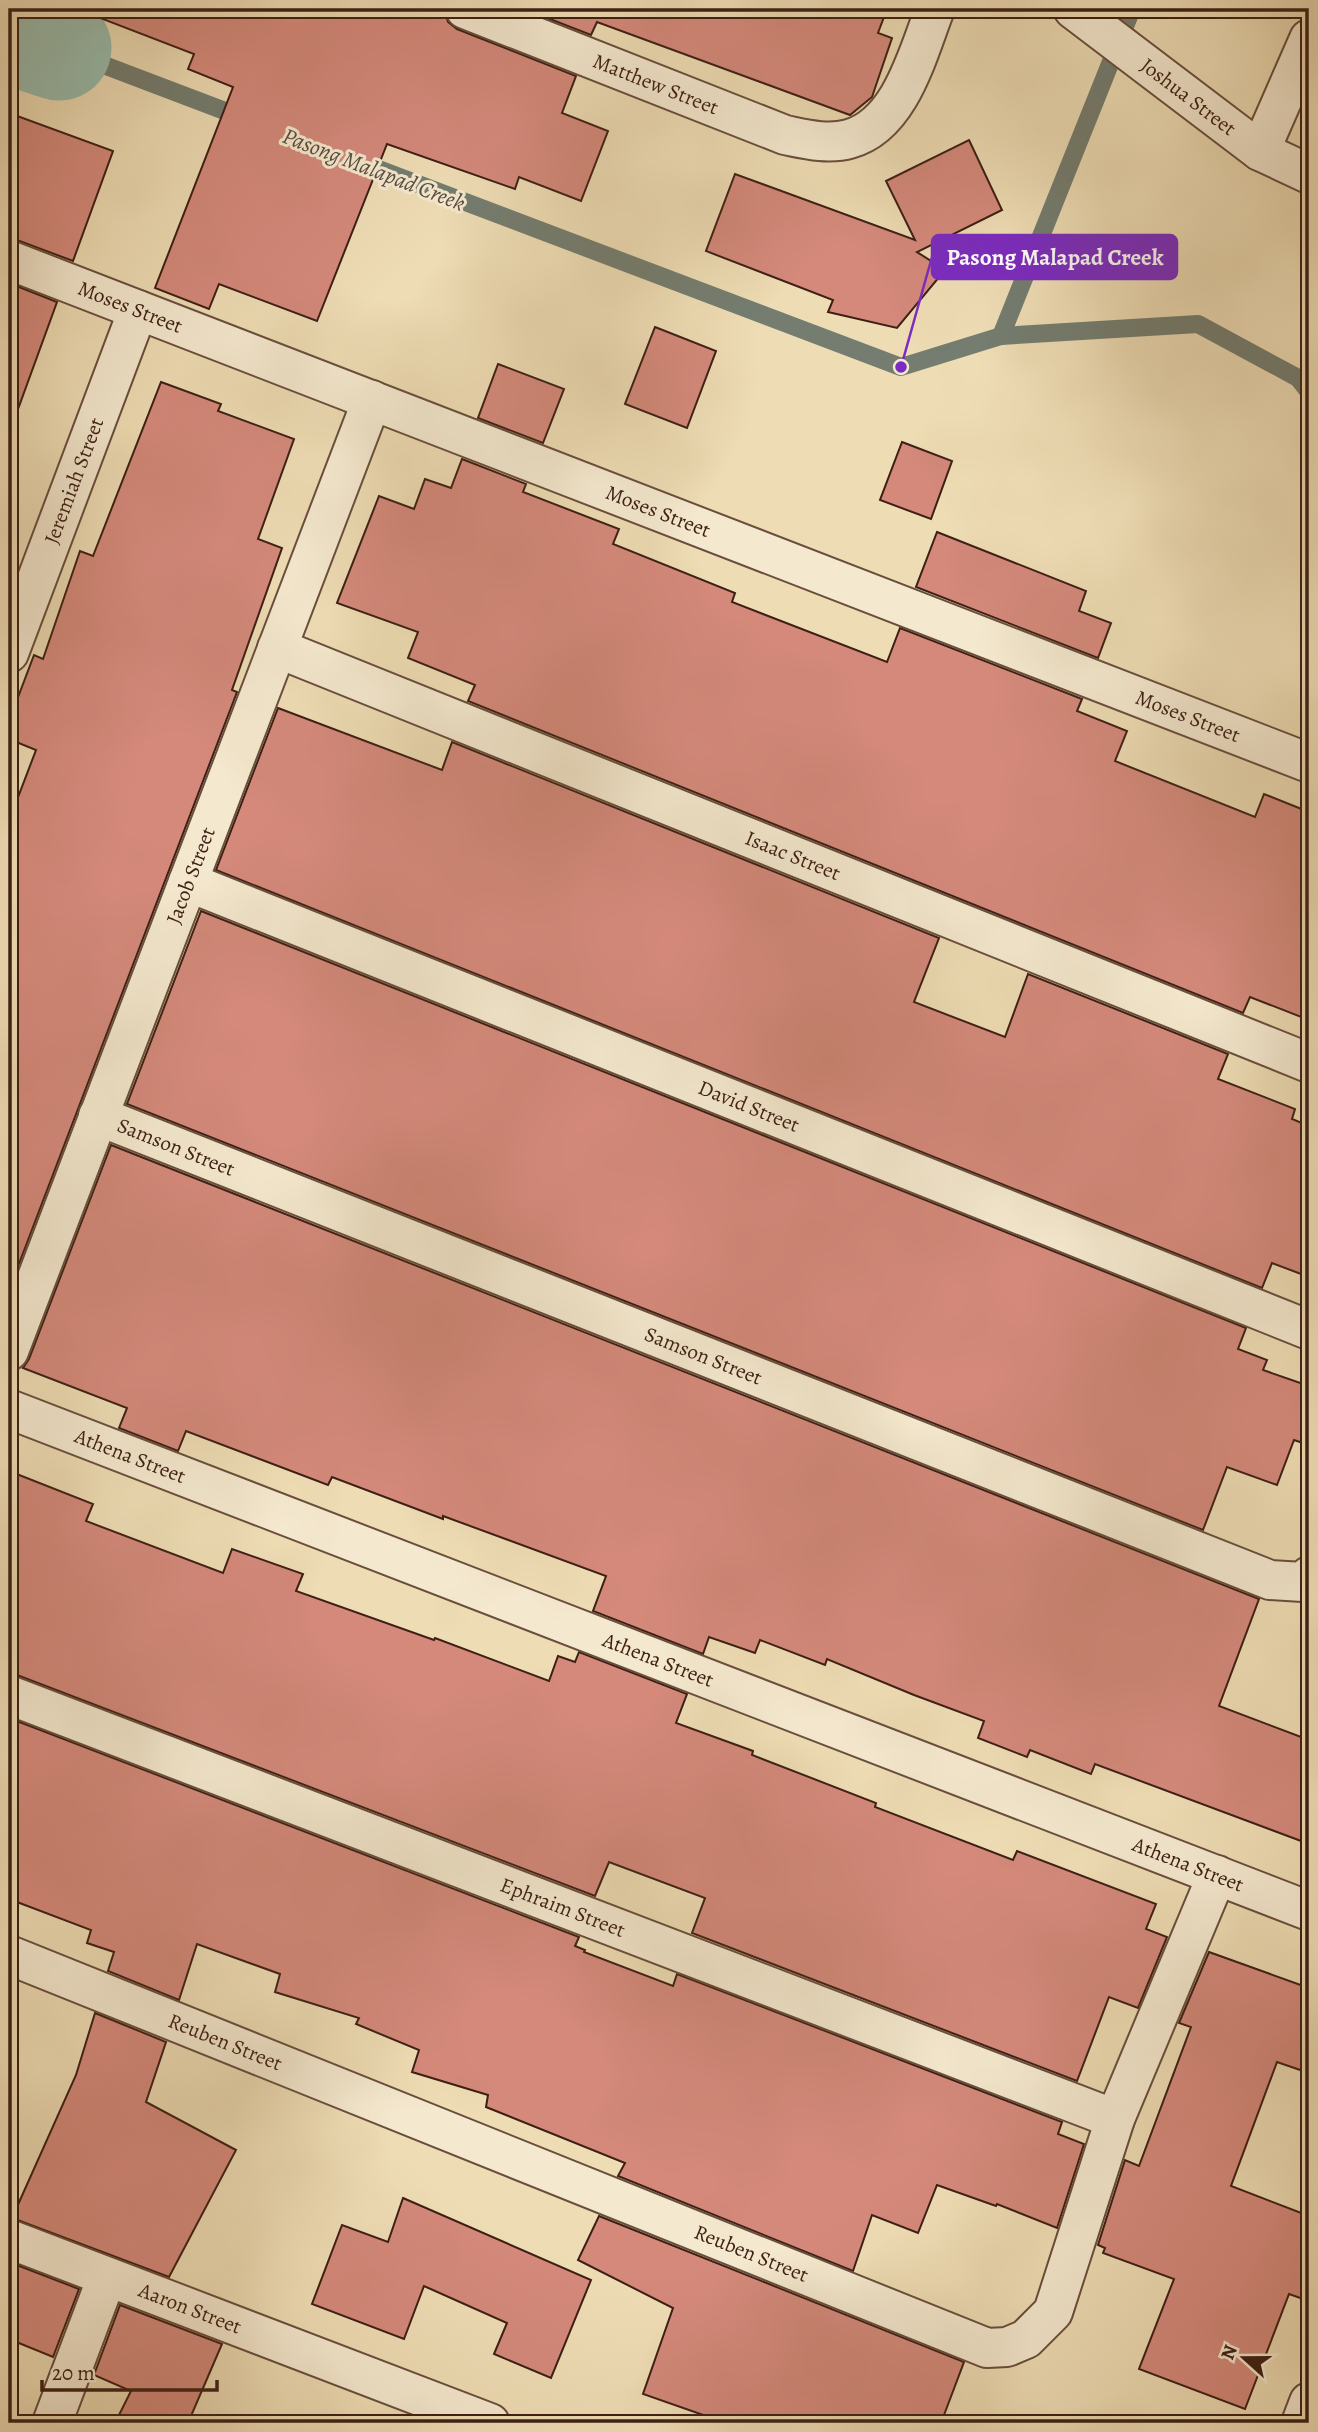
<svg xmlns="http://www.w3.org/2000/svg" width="1318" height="2432" viewBox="0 0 1318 2432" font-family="Alegreya,serif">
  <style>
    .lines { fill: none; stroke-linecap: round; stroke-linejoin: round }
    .stream { stroke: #747d70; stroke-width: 18 }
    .river { stroke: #99bcad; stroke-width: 105 }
    .building { fill: #d4897b; stroke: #3d1f14; stroke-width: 2 }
    .minor-casing { stroke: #694e3c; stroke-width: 42 }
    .minor { stroke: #f4e8ce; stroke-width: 38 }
    .labels { text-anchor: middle; stroke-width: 6; stroke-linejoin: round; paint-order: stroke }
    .street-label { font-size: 21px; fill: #3d1f14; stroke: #f4e8ce }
    .water-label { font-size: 23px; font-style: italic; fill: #594e42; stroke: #f4e8ce }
    .leader { fill: none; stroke: #7b2cbf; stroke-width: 2.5 }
    .callout-dot { fill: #7b2cbf; stroke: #f4e8ce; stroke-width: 2.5 }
    .callout { fill: #7b2cbf; stroke: #7b2cbf; stroke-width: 2.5 }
    .callout-label { font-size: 23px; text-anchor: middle; font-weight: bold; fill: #fff }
  </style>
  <rect width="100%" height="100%" fill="#eedcb4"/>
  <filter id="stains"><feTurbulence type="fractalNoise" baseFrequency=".00286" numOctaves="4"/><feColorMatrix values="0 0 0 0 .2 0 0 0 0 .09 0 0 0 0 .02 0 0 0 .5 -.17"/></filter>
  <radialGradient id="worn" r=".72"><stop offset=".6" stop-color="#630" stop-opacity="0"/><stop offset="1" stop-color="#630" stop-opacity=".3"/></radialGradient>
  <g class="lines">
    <!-- stream -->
    <g class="stream">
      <path d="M59 48 246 119"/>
      <path d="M357 161 901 367 1001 336 1198 324 1298 378 1309 392"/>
      <path d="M1001 336 1132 9"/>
    </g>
    <!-- river -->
    <path class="river" d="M9 32 59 48"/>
  </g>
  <!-- building -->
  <g class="building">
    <path d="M88 9H444L448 22 457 29 576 76 562 113 608 131 581 201 519 177 515 189 387 144 317 321 219 284 209 309 155 288 233 87 188 69 194 54 87 13Z"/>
    <path d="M524 9H887L878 33 892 38 872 97 850 115 597 22 591 35Z"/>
    <path d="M9 113 113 151 73 261 17 240 9 239Z"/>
    <path d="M969 140 1002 210 917 252 945 270 897 328 828 312 833 300 706 251 735 174 915 240 886 181Z"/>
    <path d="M9 283 57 302 14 420 9 419Z"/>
    <path d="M655 327 716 351 687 428 625 404Z"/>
    <path d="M498 364 564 389 543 443 478 418Z"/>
    <path d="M161 382 221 404 218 411 294 439 258 539 282 548 232 690 237 692 9 1290V821L36 750 9 739V721L34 655 43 659 80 551 93 556Z"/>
    <path d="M902 442 952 461 931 519 880 500Z"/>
    <path d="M462 459 526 484 523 492 619 529 613 544 735 593 732 602 887 662 900 628 1082 699 1077 711 1127 731 1115 761 1255 817 1264 794 1309 812V1020L1250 997 1243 1013 468 701 475 685 408 658 418 632 337 603 379 496 414 509 425 479 451 488Z"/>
    <path d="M937 532 1086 591 1079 611 1111 623 1098 658 916 587Z"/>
    <path d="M278 708 442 770 452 742 939 938 914 1002 1005 1037 1028 974 1228 1054 1218 1079 1295 1109 1292 1119 1309 1126V1277L1272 1263 1262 1288 216 870Z"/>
    <path d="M201 911 1246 1328 1238 1349 1267 1360 1263 1370 1309 1386V1445L1294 1440 1277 1485 1227 1467 1203 1530 127 1104Z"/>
    <path d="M111 1145 1259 1599 1219 1706 1309 1740V1844L1095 1764 1091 1774 1030 1750 1027 1757 978 1738 984 1721 914 1695 827 1659 825 1665 760 1640 755 1653 709 1637 703 1654 593 1611 606 1576 443 1516V1519L332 1477 328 1485 186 1431 178 1451 119 1428 127 1408 23 1368 29 1359Z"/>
    <path d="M9 1471 93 1504 86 1521 223 1573 232 1549 303 1574 296 1591 434 1640 435 1638 549 1681 558 1656 575 1662 579 1652 687 1694 676 1723 753 1751 752 1755 876 1803 875 1807 1013 1860 1017 1851 1156 1904 1146 1929 1167 1937 1138 2008 1109 1997 1077 2081 692 1933 705 1898 609 1862 595 1896 17 1675 9 1674Z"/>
    <path d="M9 1718 579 1937 575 1946 585 1950 584 1952 673 1986 677 1974 1062 2122 1058 2134 1084 2144 1057 2228 997 2204 996 2206 937 2185 918 2233 872 2215 853 2271 618 2176 625 2163 486 2107 488 2095 412 2072 419 2050 356 2024 359 2018 275 1992 280 1974 197 1944 179 2000 108 1971 114 1952 87 1943 91 1930 9 1899Z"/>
    <path d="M1209 1952 1309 1988V2073L1277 2062 1231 2186 1309 2216V2301L1289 2294 1245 2409 1139 2369 1174 2279 1103 2253 1105 2248 1098 2245 1125 2160 1139 2166 1191 2027 1179 2023Z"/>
    <path d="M95 2013 166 2042 146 2102 236 2150 169 2277 12 2218 76 2075Z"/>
    <path d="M403 2198 591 2280 551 2378 494 2354 507 2323 424 2286 404 2339 312 2304 342 2225 388 2242Z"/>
    <path d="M599 2216 964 2362 941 2423H726L643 2394 673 2308 578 2260Z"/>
    <path d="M9 2262 79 2289 53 2357 9 2339Z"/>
    <path d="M120 2305 222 2344 188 2423H115L131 2391 94 2375Z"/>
  </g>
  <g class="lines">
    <defs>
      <g id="minor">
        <path id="s1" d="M465 9 785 135C805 139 828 145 849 139 901 125 918 52 935 9"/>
        <path id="s2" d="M1073 9 1260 151 1309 174"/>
        <path d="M1260 151 1309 39"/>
        <path id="s3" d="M9 260 1309 763"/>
        <path id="s4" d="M277 648 1309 1063"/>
        <path id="s5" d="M9 653 138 310"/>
        <path id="s6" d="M188 882 1309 1330"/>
        <path id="s7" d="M98 1116 1270 1580 1303 1582 1309 1576"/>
        <path id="s8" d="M9 1351 372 400"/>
        <path id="s9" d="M9 1409 1309 1911"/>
        <path id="s10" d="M9 1695 1115 2119"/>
        <path id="s11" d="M9 1955 987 2348 1007 2347 1026 2339 1053 2312 1115 2119 1217 1875"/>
        <path id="s12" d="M9 2239 490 2423"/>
        <path d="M52 2423 107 2277"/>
        <path d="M1301 2423 1309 2402"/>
      </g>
    </defs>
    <!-- minor casing -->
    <use href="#minor" class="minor-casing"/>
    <!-- minor -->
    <use href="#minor" class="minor"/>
  </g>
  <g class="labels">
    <!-- street labels -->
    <g class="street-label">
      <text dy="7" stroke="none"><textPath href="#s1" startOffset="205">Matthew Street</textPath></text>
      <text dy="7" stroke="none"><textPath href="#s2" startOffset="145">Joshua Street</textPath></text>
      <text dy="7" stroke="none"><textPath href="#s3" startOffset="130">Moses Street</textPath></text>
      <text dy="7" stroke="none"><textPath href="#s5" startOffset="184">Jeremiah Street</textPath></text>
      <text dy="7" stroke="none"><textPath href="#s3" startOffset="696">Moses Street</textPath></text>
      <text dy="7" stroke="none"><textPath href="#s3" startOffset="1264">Moses Street</textPath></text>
      <text dy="7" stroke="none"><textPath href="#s4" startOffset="556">Isaac Street</textPath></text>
      <text dy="7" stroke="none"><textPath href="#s8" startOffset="509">Jacob Street</textPath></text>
      <text dy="7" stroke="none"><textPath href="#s6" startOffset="604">David Street</textPath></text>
      <text dy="7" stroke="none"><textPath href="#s7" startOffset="84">Samson Street</textPath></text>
      <text dy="7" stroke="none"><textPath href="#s7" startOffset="651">Samson Street</textPath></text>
      <text dy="7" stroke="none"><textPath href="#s9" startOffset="130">Athena Street</textPath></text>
      <text dy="7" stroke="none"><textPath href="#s9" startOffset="696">Athena Street</textPath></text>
      <text dy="7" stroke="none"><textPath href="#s9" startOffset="1264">Athena Street</textPath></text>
      <text dy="7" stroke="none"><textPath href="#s10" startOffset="593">Ephraim Street</textPath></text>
      <text dy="7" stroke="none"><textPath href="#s11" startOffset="233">Reuben Street</textPath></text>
      <text dy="7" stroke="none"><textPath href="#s11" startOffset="800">Reuben Street</textPath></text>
      <text dy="7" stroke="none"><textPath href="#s12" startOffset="194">Aaron Street</textPath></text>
    </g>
    <!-- water labels -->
    <g class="water-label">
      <text transform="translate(374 169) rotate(21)" y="8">Pasong Malapad Creek</text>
    </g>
  </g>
  <!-- callouts -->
  <path class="leader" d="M901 367L932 257"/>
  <circle class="callout-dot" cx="901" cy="367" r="7"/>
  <rect class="callout" x="932" y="235" width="245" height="44" rx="7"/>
  <g class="callout-label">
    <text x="1055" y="265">Pasong Malapad Creek</text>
  </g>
  <!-- margin -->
  <rect width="1318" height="2432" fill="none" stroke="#eedcb4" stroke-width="35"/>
  <rect x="10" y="10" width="1297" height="2411" fill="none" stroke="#3d1f14" stroke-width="3.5"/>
  <rect x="18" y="18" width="1283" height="2397" fill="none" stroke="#3d1f14" stroke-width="2"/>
  <!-- north arrow -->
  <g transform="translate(1244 2358) rotate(291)" stroke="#f4e8ce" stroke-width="5" paint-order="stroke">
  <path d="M0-5L12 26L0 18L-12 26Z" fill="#3d1f14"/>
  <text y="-10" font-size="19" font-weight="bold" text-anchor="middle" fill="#3d1f14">N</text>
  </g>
  <!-- scale -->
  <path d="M42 2380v10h175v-10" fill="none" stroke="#3d1f14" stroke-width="3.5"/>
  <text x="52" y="2380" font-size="21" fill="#3d1f14" stroke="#f4e8ce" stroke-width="5" paint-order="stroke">20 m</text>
  <rect width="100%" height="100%" filter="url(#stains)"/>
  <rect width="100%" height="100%" fill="url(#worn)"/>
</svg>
